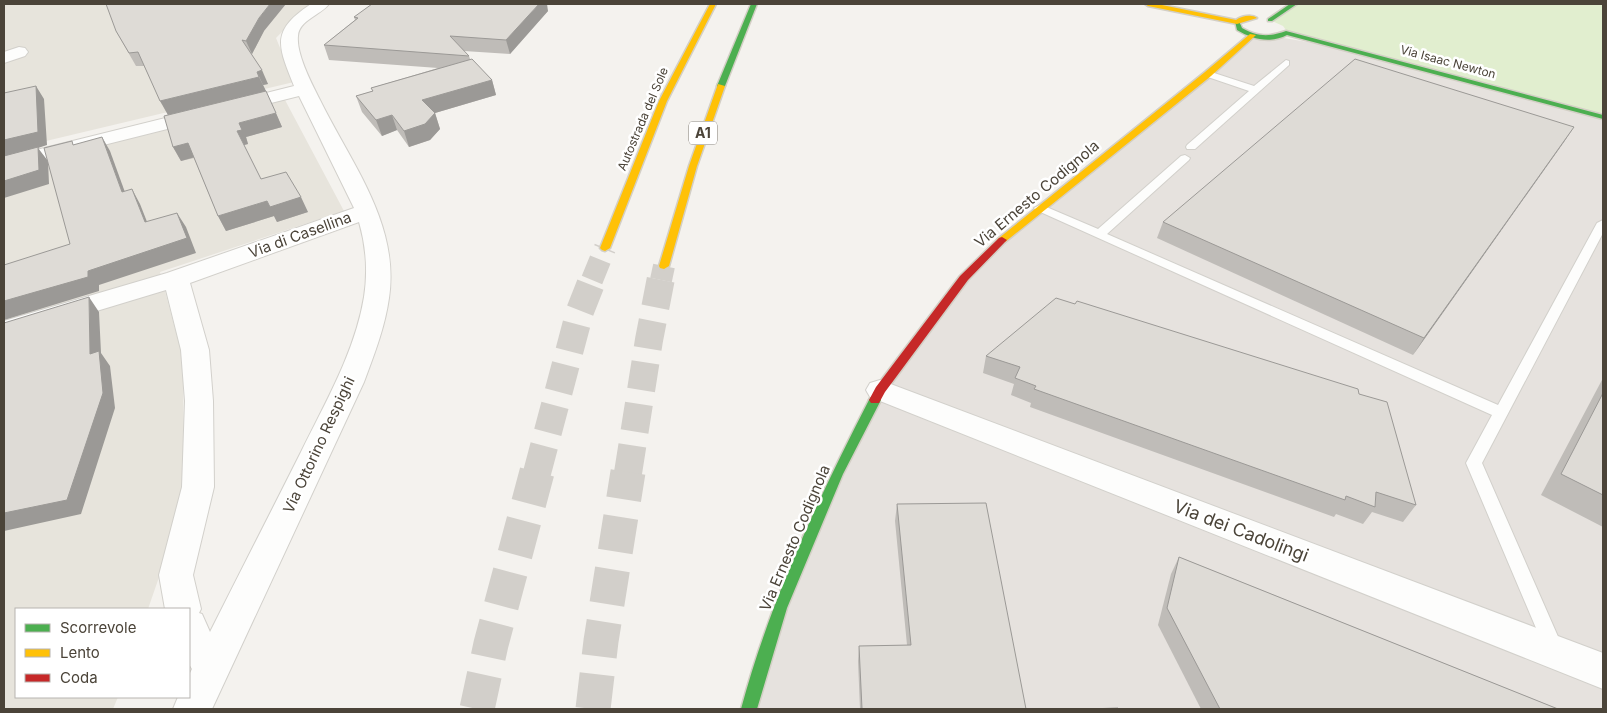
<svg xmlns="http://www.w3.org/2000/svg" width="1607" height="713" viewBox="0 0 1607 713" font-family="Inter,sans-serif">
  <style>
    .residential { fill: #e7e4dc }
    .industrial { fill: #e6e2de }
    .green { fill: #e1eecf }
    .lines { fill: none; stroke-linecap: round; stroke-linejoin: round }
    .highway-tunnel-far2 { stroke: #d2cfca; stroke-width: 22; stroke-dasharray: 22 11; stroke-linecap: butt }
    .highway-tunnel-far1 { stroke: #d2cfca; stroke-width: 28; stroke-dasharray: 28 14; stroke-linecap: butt }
    .highway-tunnel { stroke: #d2cfca; stroke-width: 35; stroke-dasharray: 35 18; stroke-linecap: butt }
    .lane-casing { stroke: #d2d0cb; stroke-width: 2 }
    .street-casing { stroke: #d2d0cb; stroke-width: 2 }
    .fast-casing { stroke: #d3cfc5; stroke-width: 3 }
    .slow-casing { stroke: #d3cfc5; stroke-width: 3 }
    .jam-casing { stroke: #d3cfc5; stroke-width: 3 }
    .lane { fill: #fdfdfc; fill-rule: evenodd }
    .street { fill: #fdfdfc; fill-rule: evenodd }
    .fast { fill: #4caf50; fill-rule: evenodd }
    .slow { fill: #ffc107; fill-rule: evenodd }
    .jam { fill: #c62828; fill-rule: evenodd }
    .wall { fill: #bfbcb8 }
    .shaded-wall { fill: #9b9996 }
    .building { fill: #dedbd6; stroke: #9b9996 }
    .labels { text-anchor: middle; stroke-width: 5; stroke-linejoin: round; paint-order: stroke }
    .far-street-label { font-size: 12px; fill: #4b4439; stroke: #fff }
    .shield { fill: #fff; stroke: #817c74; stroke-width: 1 }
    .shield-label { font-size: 14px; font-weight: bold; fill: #4b4439 }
    .street-label { font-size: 15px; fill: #4b4439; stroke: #fff }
    .near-street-label { font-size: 18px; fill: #4b4439; stroke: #fff }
  </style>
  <rect width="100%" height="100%" fill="#f4f2ee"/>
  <!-- residential -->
  <g class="residential">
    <path d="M4 4H309L276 38 294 82 4 151Z"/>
    <path d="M285 100 344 211 160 272 183 359 184 505 148 609H16V697H118L113 709H4V169Z"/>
  </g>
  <!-- industrial -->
  <path class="industrial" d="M1252 35 1278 37 1337 47 1603 117V709H749L760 672 880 390 1003 239Z"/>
  <!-- green -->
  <path class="green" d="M1294 4H1603V117L1286 30 1283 26 1270 20Z"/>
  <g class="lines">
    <!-- highway-tunnel-far2 -->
    <g class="highway-tunnel-far2">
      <path d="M592 280 605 248"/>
      <path d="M661 280 664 266"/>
    </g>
    <!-- highway-tunnel-far1 -->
    <g class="highway-tunnel-far1">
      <path d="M537 473 580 311 593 278"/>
      <path d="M628 473 649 340 661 278"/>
    </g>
    <!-- highway-tunnel -->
    <g class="highway-tunnel">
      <path d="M477 709 491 644 537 472"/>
      <path d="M593 709 601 641 628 472"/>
    </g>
    <defs>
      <g id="lane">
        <path d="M1286 60 1289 61V65L1195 149H1187L1186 147 1187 145 1249 91 1205 76V72H1211L1254 86Z"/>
        <path d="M1185 155 1190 158 1189 160 1107 234 1498 405 1597 223 1603 220V233L1482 463 1563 648 1561 654 1554 657 1547 654 1466 463 1492 415 1036 210 1034 208 1040 205 1044 206 1098 229 1181 156Z"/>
      </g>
      <g id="street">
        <path d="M311 4H329C321 15 299 20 298 36 296 54 312 84 320 100 351 163 400 224 389 298 385 327 374 355 364 382L212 709H173L178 697H189V675L192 669 189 664V609H165L159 575 182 487 185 401 181 350 166 290 4 339V321L167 273 354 208 299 96 4 170V158L294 86C278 46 270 31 311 4ZM359 222C366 246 368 272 364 297 355 352 325 403 301 452 271 512 240 572 210 632L202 614 199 613 201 609 193 575 214 487 213 401 209 350 190 283Z"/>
        <path d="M19 47 25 48 28 52 25 56 4 63V52Z"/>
        <path d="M880 380 1603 653V689L870 397 866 390 870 383Z"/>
      </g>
      <g id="fast">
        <path d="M751 4H757L725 86 718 88 717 86Z"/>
        <path d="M1290 4H1297L1272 21H1268V19Z"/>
        <path d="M1235 21H1239L1242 28C1258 37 1269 37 1286 31L1603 115V119L1287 35C1270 44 1252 39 1237 30Z"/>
        <path d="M875 396 879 397 881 400 843 474 787 608 757 709H741C770 601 818 499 869 400L871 397Z"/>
      </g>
      <g id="slow">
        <path d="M710 4H716L667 101 610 248 605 251 602 250 600 248 659 101Z"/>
        <path d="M1145 4H1157L1236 20C1241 16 1252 14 1257 18L1237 24 1148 6Z"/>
        <path d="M1250 34 1256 35 1211 76 1005 242H999L997 240 999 238 1205 72Z"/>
        <path d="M718 84 725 86 697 166 669 266 664 269 660 268 659 266 689 166Z"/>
      </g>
      <path id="jam" d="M1002 237 1007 240 1005 242 968 280 885 392 879 403H871L869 400 876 387 960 276 999 238Z"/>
    </defs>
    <!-- lane casing -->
    <use href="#lane" class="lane-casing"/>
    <!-- street casing -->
    <use href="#street" class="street-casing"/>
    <!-- fast casing -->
    <use href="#fast" class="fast-casing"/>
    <!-- slow casing -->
    <use href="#slow" class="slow-casing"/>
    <!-- jam casing -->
    <use href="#jam" class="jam-casing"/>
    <!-- lane -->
    <use href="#lane" class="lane"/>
    <!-- street -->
    <use href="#street" class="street"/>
    <!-- fast -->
    <use href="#fast" class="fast"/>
    <!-- slow -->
    <use href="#slow" class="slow"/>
    <!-- jam -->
    <use href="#jam" class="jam"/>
  </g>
  <!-- wall -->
  <g class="wall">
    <path d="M548 11 510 54 464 51 469 56 470 59 492 80 496 95 435 113 440 129 430 140 409 147 397 130 382 136 362 112 356 96 373 91 371 88 438 68 329 60 324 45 355 20 354 17Z"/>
    <path d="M116 31H264L252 54H251L268 84 263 85 282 127 246 137 248 144 244 145 261 179 308 212 277 222 274 216 226 231 218 216 194 158 181 161 173 147 168 115 144 66H136Z"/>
    <path d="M1574 127 1413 355 1157 238 1163 222Z"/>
    <path d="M1075 304 1359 394 1416 505 1403 522 1372 512 1363 524 1336 514 1334 517 1030 407 1031 403 1011 395 1014 384 983 373 986 356Z"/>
    <path d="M1603 378V527L1541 495Z"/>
    <path d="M897 504 1026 709H860L858 661 859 646 907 645 895 521Z"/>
    <path d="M1179 557 1558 709H1201L1158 625 1171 574Z"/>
  </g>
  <!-- shaded-wall -->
  <g class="shaded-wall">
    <path d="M270 4H286L264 31 252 54 246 41 259 18Z"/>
    <path d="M539 4H547L548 11 510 54 506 40Z"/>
    <path d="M262 70 268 84 263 85 257 72Z"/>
    <path d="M259 77 266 91 168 115 160 101Z"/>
    <path d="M492 80 496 95 435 113 440 129 430 140 409 147 404 131 422 100Z"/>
    <path d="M36 86 44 99 47 145 38 148 48 161 49 184 4 198V140Z"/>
    <path d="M276 113 282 127 246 137 248 144 244 145 237 131 239 123Z"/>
    <path d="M392 115 397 130 382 136 376 120Z"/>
    <path d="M1574 127 1564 142 1413 355 1424 338Z"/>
    <path d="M102 137 110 151 130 206 122 192Z"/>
    <path d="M188 143 195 157 181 161 173 147Z"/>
    <path d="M132 189 140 204 153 237 145 222Z"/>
    <path d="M301 197 308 212 277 222 274 216 226 231 218 216 267 201Z"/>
    <path d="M177 213 186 227 196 253 99 285V291L4 320V301L88 271Z"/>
    <path d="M89 297 99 312 101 353 110 366 115 408 81 514 4 531V513L90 354Z"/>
  </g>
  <!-- building -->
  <g class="building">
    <path d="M106 4H270L259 18 246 41 242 40 262 70 257 72 259 77 160 101 138 52 129 53 116 31Z"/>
    <path d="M372 4H539L506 40 450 36 469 56 324 45 358 18 354 17Z"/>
    <path d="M472 59 492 80 422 100 435 113 425 124 404 131 392 115 376 120 356 96 373 91 371 88Z"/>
    <path d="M1355 59 1574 127 1424 338 1163 222Z"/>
    <path d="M36 86 38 132 4 140V93Z"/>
    <path d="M266 91 276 113 239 123 242 130 237 131 261 179 286 172 301 197 270 207 267 201 218 216 188 143 173 147 164 116Z"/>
    <path d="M102 137 122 192 132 189 145 222 177 213 187 238 88 271V277L4 301V265L70 244 44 148 72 141 73 145Z"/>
    <path d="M38 147 39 170 4 181V156Z"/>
    <path d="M89 297 90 354 99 351 103 393 67 500 4 513V323Z"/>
    <path d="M1056 298 1075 304 1077 301 1358 389 1359 394 1387 402 1416 505 1376 492 1375 507 1346 496 1345 500 1034 389 1036 386 1015 378 1020 367 986 356Z"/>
    <path d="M1603 393V495L1561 474Z"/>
    <path d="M986 503 1026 709H862L859 646 911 645 897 504Z"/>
    <path d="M1179 557 1558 709H1220L1167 608Z"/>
    <path d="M1118 708 1119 709H1088Z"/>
  </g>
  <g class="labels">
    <!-- far-street labels -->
    <g class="far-street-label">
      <text transform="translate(1448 62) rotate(15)" y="4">Via Isaac Newton</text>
      <text transform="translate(643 119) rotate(-67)" y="4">Autostrada del Sole</text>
    </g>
    <!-- shield labels -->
    <rect class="shield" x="689" y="121.5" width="28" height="23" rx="4"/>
    <g class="shield-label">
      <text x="703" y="138">A1</text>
    </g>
    <!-- street labels -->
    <g class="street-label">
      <text transform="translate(1037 194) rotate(-40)" y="5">Via Ernesto Codignola</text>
      <text transform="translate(300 235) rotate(-20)" y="5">Via di Casellina</text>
      <text transform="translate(319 445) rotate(-65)" y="5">Via Ottorino Respighi</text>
      <text transform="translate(795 538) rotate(-67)" y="5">Via Ernesto Codignola</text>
    </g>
    <!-- near-street labels -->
    <g class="near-street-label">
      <text transform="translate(1241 531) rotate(21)" y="6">Via dei Cadolingi</text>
    </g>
  </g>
  <!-- border -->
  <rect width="1607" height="713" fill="none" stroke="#4b4439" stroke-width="10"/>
  <!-- legend -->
  <rect x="15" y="608" width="175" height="90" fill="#ffffff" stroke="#b7b4b0"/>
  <rect x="25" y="624" width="25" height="8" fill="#4caf50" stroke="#b7b4b0"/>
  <text x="60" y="633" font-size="15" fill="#4b4439">Scorrevole</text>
  <rect x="25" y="649" width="25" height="8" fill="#ffc107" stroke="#b7b4b0"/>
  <text x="60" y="658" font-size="15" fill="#4b4439">Lento</text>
  <rect x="25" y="674" width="25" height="8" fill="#c62828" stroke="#b7b4b0"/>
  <text x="60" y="683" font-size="15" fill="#4b4439">Coda</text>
</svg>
